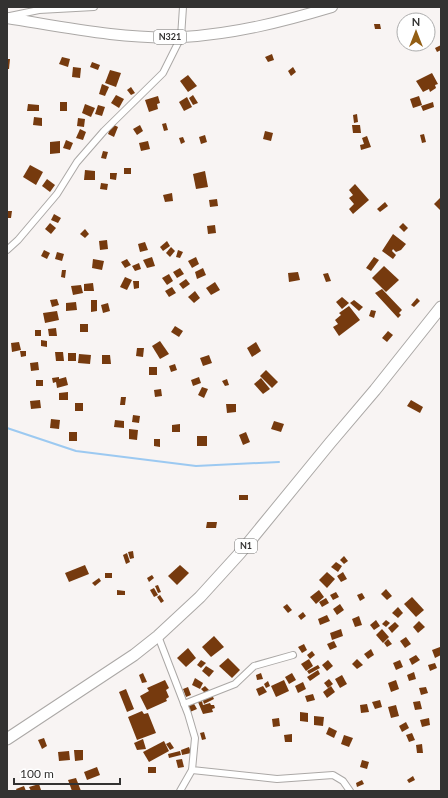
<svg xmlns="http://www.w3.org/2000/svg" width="448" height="798" viewBox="0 0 448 798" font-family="Lato,sans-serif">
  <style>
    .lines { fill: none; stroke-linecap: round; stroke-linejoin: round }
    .stream { stroke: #9cc9f1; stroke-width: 2 }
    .building { fill: #763a0e }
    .minor-casing { stroke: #aba8a6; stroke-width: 8 }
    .primary-casing { stroke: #aba8a6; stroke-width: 12 }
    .trunk-casing { stroke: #aba8a6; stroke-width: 13 }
    .minor { stroke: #fff; stroke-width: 6 }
    .primary { stroke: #fff; stroke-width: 10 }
    .trunk { stroke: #fff; stroke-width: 11 }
    .labels { text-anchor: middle; stroke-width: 4; stroke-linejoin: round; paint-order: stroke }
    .shield { fill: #fff; stroke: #70706f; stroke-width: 1 }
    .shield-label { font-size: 9px; font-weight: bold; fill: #333231 }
  </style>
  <rect width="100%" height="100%" fill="#f8f4f3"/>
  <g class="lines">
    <!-- stream -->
    <path class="stream" d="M7 428 76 451 196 466 279 462"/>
  </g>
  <!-- building -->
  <g class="building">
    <path d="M374 24H380L381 29H375Z"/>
    <path d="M441 45V50L437 52 435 48Z"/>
    <path d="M272 54 274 60 268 62 265 57Z"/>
    <path d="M62 57 70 59 68 67 59 64Z"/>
    <path d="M7 59H10L9 69H7Z"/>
    <path d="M92 62 100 65 98 70 90 67Z"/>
    <path d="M73 67 81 68 80 78 72 77Z"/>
    <path d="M293 67 296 72 291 76 288 71Z"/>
    <path d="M110 70 121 73 116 87 105 83Z"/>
    <path d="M432 73 438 84 435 85 436 88 430 92 429 89 423 92 416 81Z"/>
    <path d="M188 75 197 86 188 92 180 81Z"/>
    <path d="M102 84 109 87 105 96 99 94Z"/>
    <path d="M131 87 135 93 131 95 127 90Z"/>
    <path d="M116 95 124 99 119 108 111 103Z"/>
    <path d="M193 95 198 103 193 105 189 98Z"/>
    <path d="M158 96 160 103 157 104 158 109 149 112 145 100Z"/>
    <path d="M419 96 422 105 413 108 410 99Z"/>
    <path d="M187 97 192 107 184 111 179 102Z"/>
    <rect x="60" y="102" width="7" height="9"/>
    <path d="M433 102 434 107 423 111 421 106Z"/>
    <path d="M28 104 39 105V111H27Z"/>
    <path d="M85 104 95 108 91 117 82 113Z"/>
    <path d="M98 105 105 107 102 116 95 114Z"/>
    <path d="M357 114 358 122 354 123 353 115Z"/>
    <path d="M34 117 42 118V126L33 125Z"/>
    <path d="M78 118 85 119 84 127 77 126Z"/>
    <path d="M166 123 168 130 164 131 162 124Z"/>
    <path d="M112 124 118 127 114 137 108 134Z"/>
    <path d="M140 125 143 131 137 135 133 129Z"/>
    <path d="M352 125H360L361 133H353Z"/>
    <path d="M80 129 86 132 83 140 76 138Z"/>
    <path d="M265 131 273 133 271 141 263 139Z"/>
    <path d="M424 134 426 142 422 143 420 135Z"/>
    <path d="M205 135 207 142 201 144 199 137Z"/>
    <path d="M367 136 371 147 361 150 360 145 364 144 362 138Z"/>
    <path d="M183 137 185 142 181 144 179 138Z"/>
    <path d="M66 140 73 143 70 150 63 148Z"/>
    <path d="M60 141V153L50 154V142Z"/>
    <path d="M148 141 150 149 141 151 139 143Z"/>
    <path d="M103 151 108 152 106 159 101 158Z"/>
    <path d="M30 165 43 172 36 185 23 177Z"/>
    <rect x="124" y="168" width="7" height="6"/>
    <path d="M85 170 95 171V180H84Z"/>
    <path d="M205 171 208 187 196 189 193 174Z"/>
    <path d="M110 173H117L116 180 110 179Z"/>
    <path d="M47 179 55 185 50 192 42 186Z"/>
    <path d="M101 183 108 184 107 190 100 189Z"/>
    <path d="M355 184 369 200 353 214 349 209 354 204 349 198 353 195 349 190Z"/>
    <path d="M172 193 173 201 165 202 163 195Z"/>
    <path d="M441 197V211L434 204Z"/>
    <path d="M217 199 218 206 210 207 209 200Z"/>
    <path d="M385 202 388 206 380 212 377 209Z"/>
    <path d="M7 211H12L11 218H7Z"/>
    <path d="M54 214 61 218 58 223 51 220Z"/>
    <path d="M50 223 56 228 51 234 45 229Z"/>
    <path d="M403 223 408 228 404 232 399 227Z"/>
    <path d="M215 225 216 233 208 234 207 226Z"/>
    <path d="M85 229 89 234 85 238 80 234Z"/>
    <path d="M393 234 406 244 401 250 396 252 393 249 392 251 396 255 393 259 382 251Z"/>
    <path d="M107 240 108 249 100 250 99 241Z"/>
    <path d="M167 241 170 246 163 251 160 247Z"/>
    <path d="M145 242 148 250 140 252 138 244Z"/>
    <path d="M171 247 175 251 170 257 166 253Z"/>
    <path d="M44 250 50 253 47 259 41 256Z"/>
    <path d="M178 250 183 252 180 258 176 257Z"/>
    <path d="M57 252 64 254 62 261 55 259Z"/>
    <path d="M152 257 155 266 147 268 143 260Z"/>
    <path d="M196 257 199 264 192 268 188 261Z"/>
    <path d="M374 257 379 260 371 271 366 268Z"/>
    <path d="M93 259 104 261 102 270 92 268Z"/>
    <path d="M127 259 131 265 125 268 121 262Z"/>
    <path d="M139 263 141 269 135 271 132 266Z"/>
    <path d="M384 266 399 280 386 292 372 278Z"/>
    <path d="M180 268 184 274 177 278 173 272Z"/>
    <path d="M203 268 206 275 197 279 195 272Z"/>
    <path d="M62 270H66L65 278 61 277Z"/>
    <path d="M298 272 300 280 289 282 288 273Z"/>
    <path d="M328 273 331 281 326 282 323 274Z"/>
    <path d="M169 274 173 281 167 285 162 278Z"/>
    <path d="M125 277 132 280 127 290 120 287Z"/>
    <path d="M186 279 190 284 183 289 179 284Z"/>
    <path d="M133 281H139V288L134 289Z"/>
    <path d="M215 282 220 290 211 295 206 288Z"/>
    <path d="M93 283 94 291H84V284Z"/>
    <path d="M81 285 83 293 73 295 71 286Z"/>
    <path d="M172 287 176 293 169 297 165 291Z"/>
    <path d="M382 289 402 310 399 313 401 315 398 318 375 293Z"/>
    <path d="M195 291 200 298 194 303 188 297Z"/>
    <path d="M342 297 349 303 342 309 336 302Z"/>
    <path d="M417 298 420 301 414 307 411 305Z"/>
    <path d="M57 299 59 305 52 307 50 300Z"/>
    <path d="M91 300H97V311L91 312Z"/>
    <path d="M354 300 363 307 359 311 350 303Z"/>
    <path d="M76 302 77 310 66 311V303Z"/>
    <path d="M108 303 110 311 103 313 101 305Z"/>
    <path d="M349 306 360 320 339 336 333 327 338 324 335 320 341 315 339 313Z"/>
    <path d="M371 310 376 311 374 318 369 316Z"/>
    <path d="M57 311 59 320 45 323 43 313Z"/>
    <rect x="80" y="324" width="8" height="8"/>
    <path d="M175 326 183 331 179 337 171 332Z"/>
    <path d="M56 328 57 336H49L48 329Z"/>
    <rect x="35" y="330" width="6" height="6"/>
    <path d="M388 331 393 335 387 342 382 338Z"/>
    <path d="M41 340 47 341V347L41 346Z"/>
    <path d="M160 341 169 354 160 359 152 346Z"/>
    <path d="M19 342 21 350 12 352 11 343Z"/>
    <path d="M256 342 261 351 252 357 247 348Z"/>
    <path d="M137 348H144L143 357 136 356Z"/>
    <path d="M20 351H26V356L21 357Z"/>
    <path d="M55 352H63L64 361H56Z"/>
    <rect x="68" y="353" width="8" height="8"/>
    <path d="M79 354 91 355 90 364 78 363Z"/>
    <path d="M102 355H110L111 364H102Z"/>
    <path d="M209 355 212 363 203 366 200 358Z"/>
    <path d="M38 362 39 370 31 371 30 363Z"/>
    <path d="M175 364 177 370 171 372 169 366Z"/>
    <rect x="149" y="367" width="8" height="8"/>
    <path d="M266 370 278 382 272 388 260 376Z"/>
    <path d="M59 377V379L66 377 68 385 57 388 56 382 53 383 52 378Z"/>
    <path d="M199 377 201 383 193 386 191 380Z"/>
    <path d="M261 378 270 389 263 394 254 384Z"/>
    <path d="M227 379 229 385 225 386 222 381Z"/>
    <rect x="36" y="380" width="7" height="6"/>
    <path d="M202 387 208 389 204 398 198 395Z"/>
    <path d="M161 389 162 396 155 397 154 390Z"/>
    <path d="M68 392V400H59V393Z"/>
    <path d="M121 397H126L125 405H120Z"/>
    <path d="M40 400 41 408 31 409 30 401Z"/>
    <path d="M411 400 423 407 420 413 407 406Z"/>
    <rect x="75" y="403" width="8" height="8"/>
    <path d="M226 404H236V412L227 413Z"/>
    <path d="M133 415 140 416 139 423 132 422Z"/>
    <path d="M51 419 60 420 59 429 50 428Z"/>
    <path d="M115 420 124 421V428L114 427Z"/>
    <path d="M274 421 284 424 281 432 271 429Z"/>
    <path d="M180 424V432H172V425Z"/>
    <path d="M129 429 138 430 137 440 129 439Z"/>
    <rect x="69" y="432" width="8" height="9"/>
    <path d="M246 432 250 442 243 445 239 435Z"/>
    <rect x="197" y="436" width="10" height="10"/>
    <path d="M154 439H160V447L154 446Z"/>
    <rect x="239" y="495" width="9" height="5"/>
    <path d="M207 522H217L216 528H206Z"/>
    <path d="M133 551 134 558 130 559 128 552Z"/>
    <path d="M127 553 130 562 126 564 123 555Z"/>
    <path d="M344 556 348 561 344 564 340 560Z"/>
    <path d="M336 562 342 566 338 572 331 567Z"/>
    <path d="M85 565 89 574 69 582 65 573Z"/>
    <path d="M180 565 189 573 177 585 168 576Z"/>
    <path d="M327 572 335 579 327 588 319 580Z"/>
    <path d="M343 572 347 579 341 582 337 576Z"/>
    <rect x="105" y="573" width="7" height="5"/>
    <path d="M152 575 154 578 149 582 147 578Z"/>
    <path d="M99 578 101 581 95 586 92 583Z"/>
    <path d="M158 585 161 592 158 593 155 586Z"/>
    <path d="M154 588 158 595 154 597 150 590Z"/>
    <path d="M386 589 392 596 387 600 381 594Z"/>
    <path d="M117 590 125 591V595H117Z"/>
    <path d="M319 590 324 597 316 604 310 597Z"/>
    <path d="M336 592 339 597 333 600 330 595Z"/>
    <path d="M362 593 365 598 360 601 357 595Z"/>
    <path d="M160 595 164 601 161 603 157 597Z"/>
    <path d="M412 597 424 610 416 617 404 604Z"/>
    <path d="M326 598 329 603 322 607 319 602Z"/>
    <path d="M287 604 292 610 288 613 283 607Z"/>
    <path d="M340 604 344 610 337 615 333 609Z"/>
    <path d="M398 607 403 613 398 618 392 613Z"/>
    <path d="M303 612 306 616 301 620 298 616Z"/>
    <path d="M327 615 330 621 320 625 318 619Z"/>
    <path d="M359 616 362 625 355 627 352 619Z"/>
    <path d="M376 620 380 626 374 630 370 625Z"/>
    <path d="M386 620 390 623 386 627 382 624Z"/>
    <path d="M419 621 425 627 418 633 413 627Z"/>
    <path d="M395 622 399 626 392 633 388 628Z"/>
    <path d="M341 629 343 636 332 640 330 633Z"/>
    <path d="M382 629 389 637 383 643 376 635Z"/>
    <path d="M214 636 224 647 211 657 202 647Z"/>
    <path d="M406 637 411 644 405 648 400 641Z"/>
    <path d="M388 639 392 644 387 647 384 643Z"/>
    <path d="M334 641 337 647 330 650 327 644Z"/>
    <path d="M304 644 307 650 302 653 298 647Z"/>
    <path d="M440 647 441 655 435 658 432 650Z"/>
    <path d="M188 648 196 658 186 667 177 658Z"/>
    <path d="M371 649 374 655 368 659 364 654Z"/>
    <path d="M312 651 315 655 310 659 307 655Z"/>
    <path d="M416 655 420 660 412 665 409 659Z"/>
    <path d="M228 658 240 670 232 678 219 666Z"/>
    <path d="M309 659 313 666 306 671 301 664Z"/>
    <path d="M357 659 363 665 357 669 352 664Z"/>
    <path d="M201 660 206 663 201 668 197 665Z"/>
    <path d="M328 660 333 666 327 671 322 665Z"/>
    <path d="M400 660 403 667 396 670 393 663Z"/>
    <path d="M435 663 437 668 430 671 428 665Z"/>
    <path d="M318 665 320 668 309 674 307 671Z"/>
    <path d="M206 666 214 671 209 677 202 671Z"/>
    <path d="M318 670 320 674 310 681 307 677Z"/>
    <path d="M414 672 416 679 409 681 407 675Z"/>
    <path d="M143 673 147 682 142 683 139 675Z"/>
    <path d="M261 673 263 679 257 680 256 675Z"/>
    <path d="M292 673 296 680 289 684 285 677Z"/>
    <path d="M342 675 347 684 340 688 335 679Z"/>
    <path d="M195 678 203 683 200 689 192 685Z"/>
    <path d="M329 679 333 684 328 688 324 683Z"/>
    <path d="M165 680 169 688 166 690 169 697 166 699 167 701 147 710 140 696 149 691 147 688Z"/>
    <path d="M284 680 289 691 276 697 271 686Z"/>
    <path d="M396 680 399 689 391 692 388 683Z"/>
    <path d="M268 681 270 686 266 688 264 684Z"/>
    <path d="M303 682 306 689 298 693 295 686Z"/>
    <path d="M205 686 209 690 205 693 201 689Z"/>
    <path d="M263 686 267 692 259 696 256 689Z"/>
    <path d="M331 686 335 692 327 698 323 692Z"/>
    <path d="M188 687 191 695 186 697 183 689Z"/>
    <path d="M426 687 428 693 421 695 419 688Z"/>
    <path d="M126 689 134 709 127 712 119 692Z"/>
    <path d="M211 693 214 699 204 704 202 698Z"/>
    <path d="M313 694 315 700 307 702 305 696Z"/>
    <path d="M380 700 382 707 375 709 372 702Z"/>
    <path d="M202 701 203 705 210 703 211 705H214L215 708 212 709 213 712 203 714 198 702Z"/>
    <path d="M420 701 422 709 415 710 413 702Z"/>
    <path d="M193 702 197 709 190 712 187 706Z"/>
    <path d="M367 704 369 712 361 713 360 705Z"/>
    <path d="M396 705 399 716 391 718 388 707Z"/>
    <path d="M142 711 144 714 148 713 156 733 137 740 128 717Z"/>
    <path d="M300 712 308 713V722L300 721Z"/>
    <path d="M314 716 324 717 323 726 314 725Z"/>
    <path d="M279 718 280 726 273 727 272 719Z"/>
    <path d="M429 718 430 725 422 727 420 720Z"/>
    <path d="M406 722 409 728 402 732 399 726Z"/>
    <path d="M329 727 337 731 334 738 326 734Z"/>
    <path d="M204 732 206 739 202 740 200 733Z"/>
    <path d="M412 733 415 740 409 742 406 735Z"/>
    <path d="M292 734V742H285L284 735Z"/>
    <path d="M344 735 353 738 349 747 341 744Z"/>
    <path d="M44 738 47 746 42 749 38 740Z"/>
    <path d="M143 739 146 749 137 750 134 743Z"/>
    <path d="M164 741 169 751 149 762 143 752Z"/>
    <path d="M170 742 174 748 170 750 166 744Z"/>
    <path d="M422 744 423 753H417L416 745Z"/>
    <path d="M189 747 191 753 182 755 181 750Z"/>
    <path d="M74 750H83V760L75 761Z"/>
    <path d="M69 751 70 760 59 761 58 752Z"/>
    <path d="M180 751 181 755 169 758 168 754Z"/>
    <path d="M182 759 184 767 178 768 176 760Z"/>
    <path d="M362 760 369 762 367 769 360 767Z"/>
    <path d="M97 767 100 775 87 780 84 772Z"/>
    <rect x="148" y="767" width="8" height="6"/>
    <path d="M413 776 415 780 409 783 407 780Z"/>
    <path d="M76 778 81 791H72L68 780Z"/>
    <path d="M362 780 364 784 357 787 356 783Z"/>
    <path d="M39 784 41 790 31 791 29 787Z"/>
    <path d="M24 786 26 791H17L16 789Z"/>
  </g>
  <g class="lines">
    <defs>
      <g id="minor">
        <path d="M10 16 39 10 94 7"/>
        <path d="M7 250 18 240 57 194 77 162 104 131 163 73 181 37 183 7"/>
        <path d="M158 636 188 714 195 738 192 770 277 779 333 775 343 781 350 791"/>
        <path d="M184 704 235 684 254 666 293 655"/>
        <path d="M180 791 192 770"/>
      </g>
      <path id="primary" d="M7 18C64 27 124 40 183 37 234 34 282 22 332 7"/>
      <path id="trunk" d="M7 739 134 655 158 636 200 597 240 553 330 443 375 390 441 307"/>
    </defs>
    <!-- minor casing -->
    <use href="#minor" class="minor-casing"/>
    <!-- primary casing -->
    <use href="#primary" class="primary-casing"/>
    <!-- trunk casing -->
    <use href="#trunk" class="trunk-casing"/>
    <!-- minor -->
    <use href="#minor" class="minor"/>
    <!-- primary -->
    <use href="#primary" class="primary"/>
    <!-- trunk -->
    <use href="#trunk" class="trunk"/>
  </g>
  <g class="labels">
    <!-- shield labels -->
    <g class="shield">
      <rect x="154" y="30" width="32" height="14" rx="3"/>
      <rect x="235" y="539" width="22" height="14" rx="3"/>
    </g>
    <g class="shield-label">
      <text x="170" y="40">N321</text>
      <text x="246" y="549">N1</text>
    </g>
  </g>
  <!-- border -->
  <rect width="448" height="798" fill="none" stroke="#333231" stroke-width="16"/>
  <!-- north arrow -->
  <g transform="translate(416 32)"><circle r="19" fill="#ffffff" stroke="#adadad"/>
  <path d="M0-3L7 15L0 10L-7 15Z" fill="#935e14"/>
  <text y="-6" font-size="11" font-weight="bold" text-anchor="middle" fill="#333231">N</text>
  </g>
  <!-- scale -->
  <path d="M14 778v6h106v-6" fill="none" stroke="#333231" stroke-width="2"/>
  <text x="20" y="778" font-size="12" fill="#333231" stroke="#ffffff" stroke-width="3" paint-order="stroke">100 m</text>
</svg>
